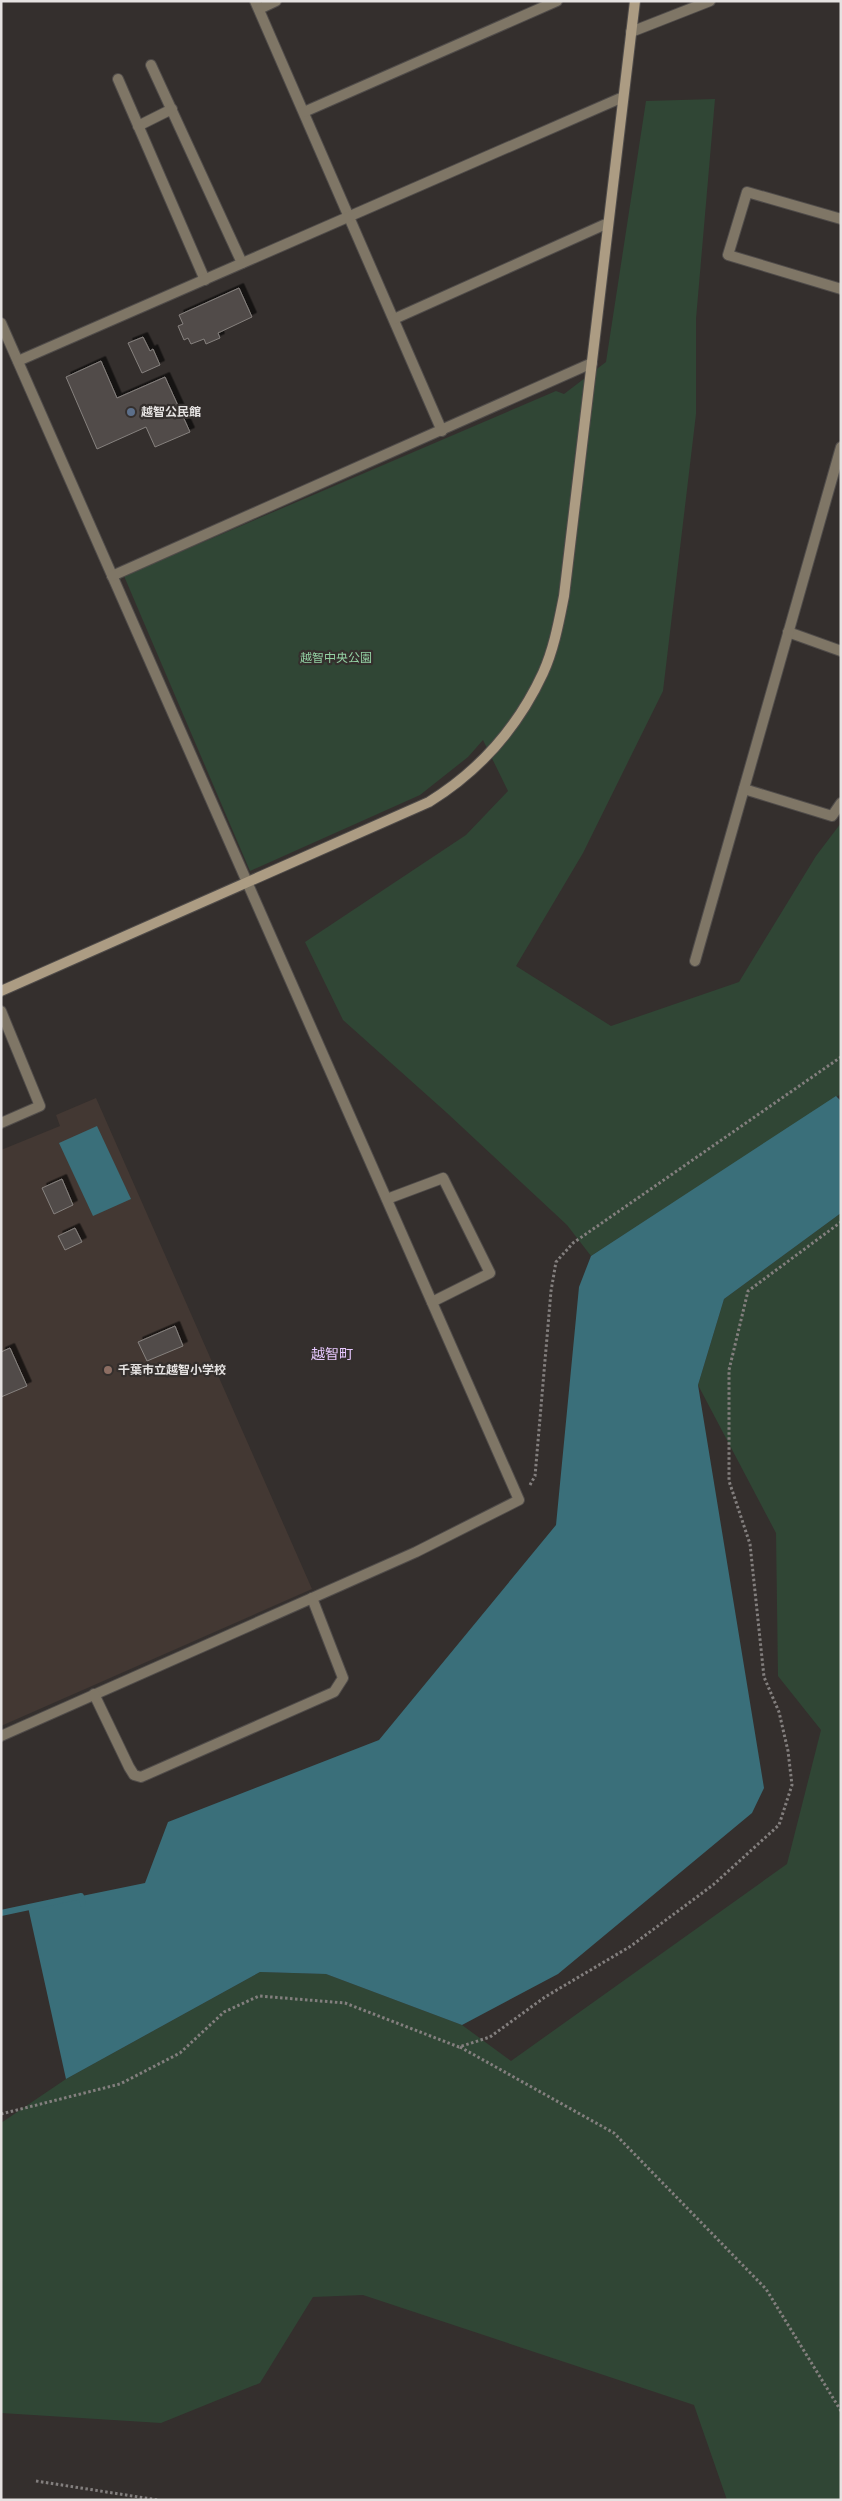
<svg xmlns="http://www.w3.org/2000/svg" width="842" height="2501" viewBox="0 0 842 2501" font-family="'Work Sans','Noto Sans JP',sans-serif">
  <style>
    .built { fill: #433833 }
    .green { fill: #304635 }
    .water { fill: #3a6f7a }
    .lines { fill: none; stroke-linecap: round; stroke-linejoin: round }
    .stream { stroke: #3a6f7a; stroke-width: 6 }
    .building { fill: #514c4a; stroke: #86817e; filter: url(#shadow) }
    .lane-casing { stroke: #504c4a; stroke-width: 12 }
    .street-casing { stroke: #504c4a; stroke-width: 12 }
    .secondary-casing { stroke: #504c4a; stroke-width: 12 }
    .path { stroke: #837f7e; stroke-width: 3; stroke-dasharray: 2.5 2.5; stroke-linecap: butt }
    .lane { stroke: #7f7666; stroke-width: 10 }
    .street { stroke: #7f7666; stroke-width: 10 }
    .secondary { stroke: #ac9c83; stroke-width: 10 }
    .service-dot { fill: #5c6f8a; stroke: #342f2d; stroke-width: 2 }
    .education-dot { fill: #8d6e63; stroke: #342f2d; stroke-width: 2 }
    .labels { text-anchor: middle; stroke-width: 4.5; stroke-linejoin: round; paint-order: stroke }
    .poi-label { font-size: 12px; font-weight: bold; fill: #e5e2e1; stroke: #342f2d; text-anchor: start }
    .park-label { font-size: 12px; fill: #93d0a3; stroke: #342f2d }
    .neighbourhood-label { font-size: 14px; fill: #e7c8fe; stroke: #342f2d }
  </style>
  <defs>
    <filter id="shadow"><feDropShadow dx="4.5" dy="-4.5" stdDeviation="0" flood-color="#0009"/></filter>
  </defs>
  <rect width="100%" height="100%" fill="#342f2d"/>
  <!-- built -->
  <path class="built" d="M96 1098 312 1589 1 1726V1150L60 1126 56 1115Z"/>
  <!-- green -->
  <g class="green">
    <path d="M715 99 696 319V414L663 691 583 853 516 966 611 1026 739 982 816 856 841 823V1094L591 1256 567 1225 447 1113 343 1020 305 942 466 835 508 791 483 740 468 757 420 795 250 871 124 576 556 391 564 394 606 362 646 101Z"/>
    <path d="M841 1213V2500H727L694 2405 363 2295 313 2297 260 2383 161 2423 1 2413V2123L66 2079 260 1972 326 1974 462 2025 511 2061 787 1864 821 1730 778 1676 776 1533 698 1385 724 1299Z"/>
  </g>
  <!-- water -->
  <g class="water">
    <path d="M836 1096 841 1101V1213L724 1299 698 1385 764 1788 752 1813 558 1974 462 2025 326 1974 260 1972 66 2079 28 1907 145 1883 168 1822 379 1740 556 1525 579 1287 591 1256Z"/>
    <path d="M97 1126 131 1199 93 1216 59 1143Z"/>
  </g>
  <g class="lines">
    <!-- stream -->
    <path class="stream" d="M1 1913 81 1896 83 1904"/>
  </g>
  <!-- building -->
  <g class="building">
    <path d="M239 288 252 317 218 333 220 338 206 344 204 339 191 344 188 338 184 340 178 326 183 324 179 315Z"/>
    <path d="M143 337 150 351 153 349 160 365 142 373 128 343Z"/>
    <path d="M101 361 117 398 165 377 190 432 155 447 146 427 97 449 66 377Z"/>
    <path d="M62 1179 73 1205 54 1214 42 1188Z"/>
    <path d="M75 1228 82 1242 65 1250 58 1236Z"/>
    <path d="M175 1326 183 1346 147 1361 138 1342Z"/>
    <path d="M10 1348 27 1386 1 1397V1352Z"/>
  </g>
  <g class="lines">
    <defs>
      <g id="lane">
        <path d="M151 65 242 263"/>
        <path d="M118 79 205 280"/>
        <path d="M138 126 172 109"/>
        <path d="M387 1199 443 1178 490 1273 432 1302"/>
      </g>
      <g id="street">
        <path d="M255 1 442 431"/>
        <path d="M259 9 276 1"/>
        <path d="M631 32 710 1"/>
        <path d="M304 112 557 1"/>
        <path d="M841 219 747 192 728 255 841 289"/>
        <path d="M394 319 608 223"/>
        <path d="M1 323 519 1500 416 1552 1 1736"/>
        <path d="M18 361 623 97"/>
        <path d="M112 576 592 363"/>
        <path d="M788 632 841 651"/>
        <path d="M744 789 832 816 841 803"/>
        <path d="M695 961 841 447"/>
        <path d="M1 1011 40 1106 1 1123"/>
        <path d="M94 1694 129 1767 134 1775 141 1777 334 1692 343 1678 312 1598"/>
      </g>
      <path id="secondary" d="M1 991 429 802C479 771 518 727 543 673 554 649 559 621 564 596L635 1"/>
    </defs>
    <!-- lane casing -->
    <use href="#lane" class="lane-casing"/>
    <!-- street casing -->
    <use href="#street" class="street-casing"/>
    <!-- secondary casing -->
    <use href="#secondary" class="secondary-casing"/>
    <!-- path -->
    <g class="path">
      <path d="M530 1485 535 1476 551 1291 556 1262 573 1243 841 1057"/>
      <path d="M460 2047 614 2133 766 2289 841 2411"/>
      <path d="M1 2114 120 2084 180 2053 224 2012 259 1996 345 2003 459 2047 490 2037 545 1997 631 1946 713 1885 779 1825 792 1785 788 1751 779 1712 764 1677 750 1544 729 1481V1370L748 1291 841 1222"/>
      <path d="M36 2481 158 2500"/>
    </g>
    <!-- lane -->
    <use href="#lane" class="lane"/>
    <!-- street -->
    <use href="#street" class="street"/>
    <!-- secondary -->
    <use href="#secondary" class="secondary"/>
  </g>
  <!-- markers -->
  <circle class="service-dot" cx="131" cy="412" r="5"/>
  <circle class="education-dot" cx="108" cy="1370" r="5"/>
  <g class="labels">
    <!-- poi labels -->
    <g class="poi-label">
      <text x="141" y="416">越智公民館</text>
      <text x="118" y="1374">千葉市立越智小学校</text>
    </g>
    <!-- park labels -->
    <g class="park-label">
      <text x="336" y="662">越智中央公園</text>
    </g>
    <!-- neighbourhood labels -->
    <g class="neighbourhood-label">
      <text x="332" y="1359">越智町</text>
    </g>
  </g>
  <!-- border -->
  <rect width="842" height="2501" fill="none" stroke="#e5e2e1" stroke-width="5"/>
</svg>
